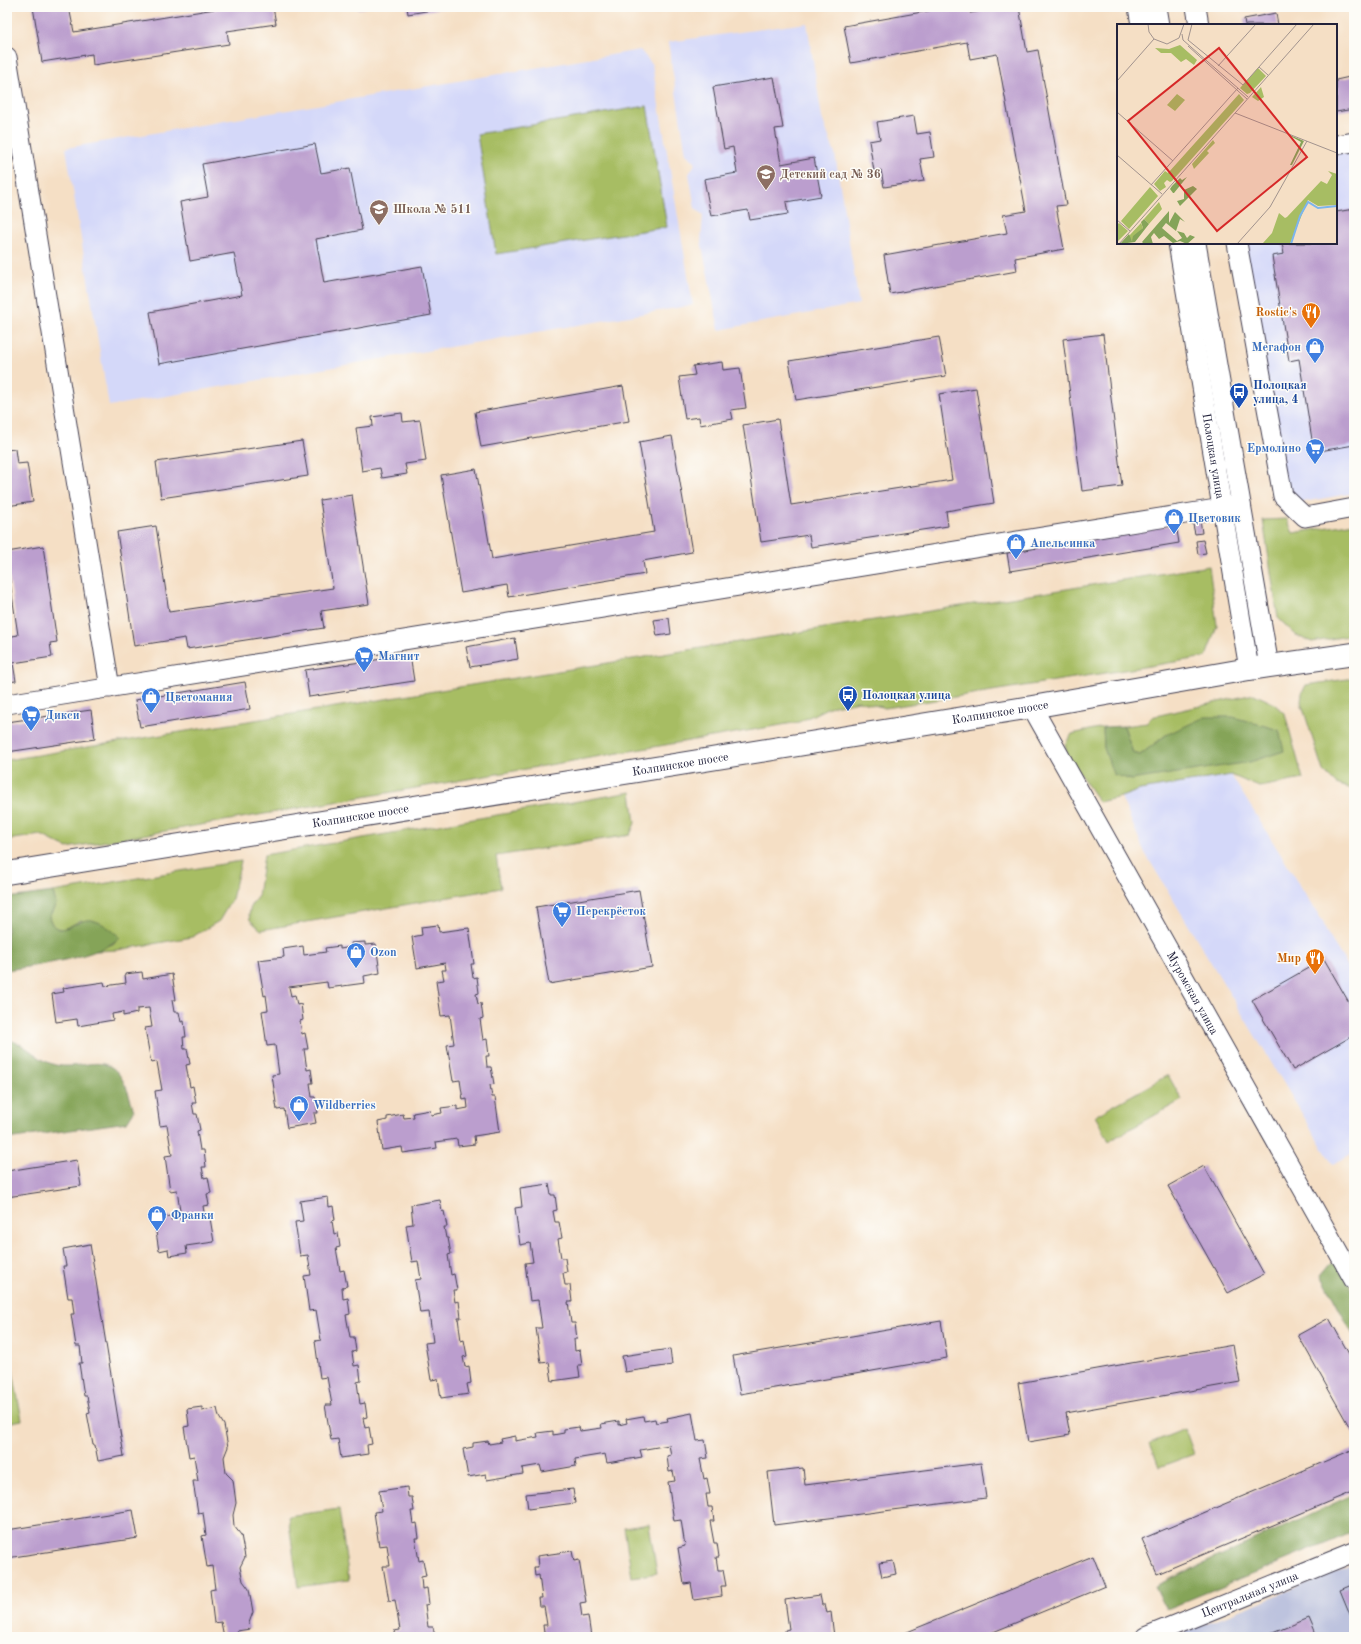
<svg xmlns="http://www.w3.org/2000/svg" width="1361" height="1644" viewBox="0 0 1361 1644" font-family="'Old Standard TT',serif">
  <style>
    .built { fill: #d4d8f9 }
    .industrial { fill: #bdc3de }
    .green { fill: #a7bd63; stroke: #64704f }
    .forest { fill: #85a459; stroke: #54634a }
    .building { fill: #bb9ece }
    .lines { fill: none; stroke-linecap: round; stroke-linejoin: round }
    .minor-casing { stroke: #423e50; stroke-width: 21 }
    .major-casing { stroke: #423e50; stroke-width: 24 }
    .minor { stroke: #fff; stroke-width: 19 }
    .major { stroke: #fff; stroke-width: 22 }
    .labels { text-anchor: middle; stroke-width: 3; stroke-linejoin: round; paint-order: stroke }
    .education-label { font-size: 12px; font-weight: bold; fill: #785e54; stroke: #fdfcf7; text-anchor: start }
    .food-label { font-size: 12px; font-weight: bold; fill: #c56008; stroke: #fdfcf7; text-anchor: end }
    .shop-label { font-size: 12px; font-weight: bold; fill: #366cbe; stroke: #fdfcf7; text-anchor: start }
    .transit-label { font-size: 12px; font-weight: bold; fill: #164399; stroke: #fdfcf7; text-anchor: start }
    .street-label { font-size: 12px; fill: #22223b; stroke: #fdfcf7 }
    .inset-river { fill: none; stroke: #7cb5ed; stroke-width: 2 }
    .inset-road { fill: none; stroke: #a1938e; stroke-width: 1 }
    .view { fill: #d62828; fill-opacity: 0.15; stroke: #d62828; stroke-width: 2 }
    .inset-edge { fill: none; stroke: #22223b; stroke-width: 2 }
  </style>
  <rect width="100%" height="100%" fill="#fdfcf7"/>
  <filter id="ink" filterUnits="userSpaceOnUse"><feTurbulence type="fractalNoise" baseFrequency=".025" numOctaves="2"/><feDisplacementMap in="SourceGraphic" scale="8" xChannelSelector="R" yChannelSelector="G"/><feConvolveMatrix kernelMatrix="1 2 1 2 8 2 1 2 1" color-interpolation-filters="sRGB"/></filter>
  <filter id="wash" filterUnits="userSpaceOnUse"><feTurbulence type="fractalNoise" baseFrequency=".012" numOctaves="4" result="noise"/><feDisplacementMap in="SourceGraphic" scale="16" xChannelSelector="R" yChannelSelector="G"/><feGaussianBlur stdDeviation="0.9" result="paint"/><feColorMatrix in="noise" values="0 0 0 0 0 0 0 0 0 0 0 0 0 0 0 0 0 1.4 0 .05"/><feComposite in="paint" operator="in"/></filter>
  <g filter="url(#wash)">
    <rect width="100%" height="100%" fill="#f5dfc5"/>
    <!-- built -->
    <g class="built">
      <path d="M807 23 822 118 835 154 859 304 719 330 701 241 703 215 695 208 689 174 696 162 686 154 668 42Z"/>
      <path d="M640 50 652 64 693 305 109 406 66 148Z"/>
      <path d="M1354 149V493L1281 506 1233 243H1336V152Z"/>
      <path d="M1231 775 1323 922 1327 933 1354 976V1152L1333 1165 1145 853 1121 797 1140 790Z"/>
    </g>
    <!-- industrial -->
    <path class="industrial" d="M1354 1565V1637H1171Z"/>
    <!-- green -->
    <g class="green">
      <path d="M647 106 667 227 496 254 477 134Z"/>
      <path d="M1287 519 1293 533 1354 523V635L1312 642 1297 636 1278 618 1263 520Z"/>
      <path d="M1209 566 1217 625 1206 657 885 708 859 701 829 707 799 722 67 848 41 835 7 840V760Z"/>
      <path d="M1354 678V782L1352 789 1336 784 1323 771 1301 702 1302 693 1306 685Z"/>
      <path d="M1254 694 1273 703 1285 714 1303 779 1259 787 1231 775 1140 790 1121 797 1099 802 1067 755 1065 744 1072 734 1103 727 1104 748 1131 780 1166 735 1140 755 1133 753 1124 726 1147 723 1151 717Z"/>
      <path d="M631 792 635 823 630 835 496 856 501 888 261 930 250 920 249 914 251 905 258 896 264 855Z"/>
      <path d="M241 861 232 899 219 921 192 937 118 950 96 951 115 943 81 920C68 927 55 937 49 917L56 904 53 892Z"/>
      <path d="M1168 1075 1182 1100 1109 1141 1095 1116Z"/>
      <path d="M7 1340 22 1420 7 1423Z"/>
      <path d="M1185 1429 1194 1454 1159 1467 1150 1443Z"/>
      <path d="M339 1509 349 1580 298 1587 288 1516Z"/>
      <path d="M649 1524 657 1573 632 1577 624 1528Z"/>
    </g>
    <!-- forest -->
    <g class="forest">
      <path d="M1205 717H1233L1279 730 1284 751 1250 762 1131 780 1113 774 1104 748 1103 727 1124 726 1133 753 1140 755 1166 735Z"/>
      <path d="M53 892 56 904 49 917C57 943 75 918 91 920 103 922 111 930 120 937 102 957 34 966 7 970V898Z"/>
      <path d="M7 1040C25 1042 35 1058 52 1064 61 1067 71 1066 80 1065 88 1064 99 1062 107 1065 123 1070 130 1097 134 1111L127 1122 7 1139Z"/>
      <path d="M1332 1262 1339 1265 1354 1292V1337L1321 1275Z"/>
      <path d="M1354 1494V1532L1166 1609 1155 1586Z"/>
    </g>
    <g id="blocks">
      <!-- building -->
      <g class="building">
        <path d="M33 7H69L74 32 227 7H273L276 24 227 31 229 44 93 65 92 54 42 62Z"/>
        <path d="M356 7H366V8L357 9Z"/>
        <path d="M407 7H444V8L408 14Z"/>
        <path d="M670 7H682V8L670 10Z"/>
        <path d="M950 7H969L970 13 1006 7H1019L1027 52 1038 50 1066 205 1056 206 1064 249 1015 258 1017 271 890 294 884 255 1007 233 1003 215 1026 211 997 54 970 59 967 42 851 63 844 26Z"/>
        <path d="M1276 13 1278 25H1245L1244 19Z"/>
        <path d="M1354 76V109L1336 112V80Z"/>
        <path d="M774 77 783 128 775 129 781 164 814 158 821 196 786 202 788 214 750 220 748 210 711 216 704 179 737 173 733 147 724 149 713 87Z"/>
        <path d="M914 116 917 134 930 132 934 157 920 159 924 181 884 187 881 170 874 171 869 141 880 139 877 122Z"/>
        <path d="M315 144 321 173 350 168 362 230 316 239 324 283 422 266 431 315 159 364 150 312 242 295 234 253 190 261 180 202 208 197 202 164Z"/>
        <path d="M1354 209V445L1314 452 1299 359 1289 361 1272 256 1284 254 1282 243H1336V212Z"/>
        <path d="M1103 334 1122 486 1082 491 1063 339Z"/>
        <path d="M939 337 946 376 796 400 789 361Z"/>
        <path d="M722 362 723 370 740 368 746 408 731 410 733 419 700 425 699 417 685 419 679 377 695 375 693 366Z"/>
        <path d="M623 386 629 421 481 447 475 412Z"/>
        <path d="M976 388 994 503 946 511 948 526 811 547 809 535 761 542 743 425 778 419 791 505 952 480 939 394Z"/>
        <path d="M402 413 403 422 420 420 426 461 405 464 407 474 382 478 380 468 362 471 356 428 373 426 372 417Z"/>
        <path d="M672 436 692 552 643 561 645 574 509 597 507 585 461 593 441 475 476 469 492 559 654 532 639 442Z"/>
        <path d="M302 441 308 476 161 498 156 462Z"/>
        <path d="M15 449 17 464 27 463 33 502 7 506V450Z"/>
        <path d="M352 495 369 604 321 611 324 628 187 649 185 638 134 646 117 532 156 526 169 612 333 588 320 500Z"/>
        <path d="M1200 519 1202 533 1195 534 1192 520Z"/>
        <path d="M1176 524 1179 543 1010 571 1007 553Z"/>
        <path d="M1203 540 1206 553 1198 554 1196 541Z"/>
        <path d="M43 546 57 642 50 643 52 657 13 663 16 681 7 682V637L18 635 7 562V552Z"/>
        <path d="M669 618 671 634 657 636 654 620Z"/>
        <path d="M515 638 518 659 470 667 466 647Z"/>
        <path d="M410 655 414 681 309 697 305 670Z"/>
        <path d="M245 682 250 709 140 727 135 700Z"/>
        <path d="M91 710 95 739 7 752V722Z"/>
        <path d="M639 890 652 967 549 984 536 907Z"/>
        <path d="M438 925 439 932 469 928 474 964H471L473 978 477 977 479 993 476 994 478 1004 481 1003 483 1018 480 1019 483 1040 487 1039 489 1056H486L487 1067H491L494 1084 490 1085 492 1097H495L500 1132 474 1136 475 1144 458 1146 457 1139 436 1142 437 1148 403 1153 402 1147 382 1150 378 1122 387 1120V1117L403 1114 404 1118 414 1117 413 1113 430 1110 431 1115 442 1113 441 1108 457 1106V1110L468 1108 467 1099 463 1100 460 1080 453 1081 447 1045 454 1044 450 1015 441 1016 436 981 444 980 442 970H446L445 963 417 968 412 937 422 935 421 927Z"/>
        <path d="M365 942V945L376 944 380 973 364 976 365 983 328 988 327 982 289 987 291 996 295 995 297 1005 301 1004 303 1020 300 1021 302 1034 305 1033 308 1049H304L307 1070 311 1069 313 1083H310L312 1097H315L318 1113H314L316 1123 287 1128 284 1109 277 1110 272 1075 279 1074 275 1045 267 1046 262 1011 268 1010 266 995 264 996 258 960 284 957 283 949 303 946 304 955 326 952 325 948 340 946V949L352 947 351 943Z"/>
        <path d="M1324 959 1354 1011V1035L1293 1070 1252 1000Z"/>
        <path d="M142 972 143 979 172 974 176 1000H172L174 1012H179L181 1022 184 1021 186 1037H183L184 1049H187L190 1064 186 1065 190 1087 193 1086 196 1103H192L194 1114H197L200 1130 197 1131 200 1150H204L206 1167H202L204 1178 208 1177 211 1193 207 1194 209 1205 203 1206 205 1218H210L214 1242 186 1246 187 1253 169 1256 168 1249 159 1251 154 1219 171 1216V1220L181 1218 177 1190 170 1191 165 1156 172 1155 167 1125 160 1126 155 1091 162 1090 157 1062 151 1063 145 1028 152 1027 149 1008 137 1009V1013L123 1016V1012L112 1014 113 1020 78 1026 77 1019 56 1022 52 994 64 992 63 988 104 982 105 986 126 983 125 974Z"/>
        <path d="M77 1160 81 1186 7 1197V1171Z"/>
        <path d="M1204 1166 1264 1274 1228 1293 1168 1186Z"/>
        <path d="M549 1184 551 1195H555L557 1210 553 1211 555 1222H559L562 1238 558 1239 561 1258H565L567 1272 563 1273 565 1285H570L572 1302H568L571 1323H575L577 1339H574L575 1351 580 1350 582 1365H578L580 1377 552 1381 549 1362 541 1363 536 1328H542L538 1300 530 1301 525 1263 533 1262 530 1243 520 1245 515 1208 522 1207 520 1188Z"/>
        <path d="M328 1197 329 1207 333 1206 335 1220 332 1221 334 1234 338 1233 340 1247 336 1248 340 1271 344 1270 347 1286 342 1287 343 1299 348 1298 350 1314 346 1315 350 1337H354L356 1351 352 1352 354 1366 359 1365 361 1381 357 1382 360 1404 365 1403 367 1417 363 1418 365 1428 369 1427 372 1444 367 1445 368 1454 341 1458 338 1439 331 1440 325 1405H332L327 1377 320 1378 315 1341 321 1340 316 1310 309 1311 304 1276 311 1275 308 1255 300 1256 295 1222 303 1221 300 1201Z"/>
        <path d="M440 1200 442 1212 444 1211 447 1227H444L446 1238H448L451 1254 448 1255 451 1275 454 1274 457 1290H453L455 1302 459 1301 461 1318H458L461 1341 464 1340 467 1356 463 1357 465 1367 469 1366 471 1383 467 1384 469 1394 441 1398 438 1379 431 1380 425 1343 433 1342 429 1312 420 1313 415 1280 421 1279 418 1261 412 1262 406 1225 413 1224 411 1205Z"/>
        <path d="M90 1244 124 1456 98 1461 95 1445H93L87 1413 90 1412 87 1396H84L79 1363H82L80 1346H76L71 1314H74L72 1298H68L63 1266H66L63 1249Z"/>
        <path d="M1329 1318 1354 1363V1435L1298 1335Z"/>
        <path d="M941 1321 947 1358 740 1394 733 1356Z"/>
        <path d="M1233 1345 1240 1382 1066 1413 1070 1435 1028 1442 1018 1383Z"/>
        <path d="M670 1349 672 1365 625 1372 622 1356Z"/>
        <path d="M202 1407V1411L217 1408 219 1417 224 1425 228 1447 224 1457 226 1473 233 1480 236 1503 233 1515 234 1526 241 1535 245 1557 240 1567 243 1581 249 1589 253 1612 249 1623 250 1629 237 1631V1635L224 1637 221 1622 214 1623 210 1590 215 1589 212 1566 207 1567 202 1536 206 1535 203 1512 198 1513 193 1481H198L194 1456 189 1457 184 1427 189 1426 187 1409Z"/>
        <path d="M692 1413 697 1441 705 1440 708 1458 700 1459 704 1479 707 1478 710 1494H706L708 1507H712L714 1521H710L714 1543H717L719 1557H716L718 1570H723L726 1586H721L722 1596 694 1600 691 1583 684 1584 678 1548 685 1546 681 1520 674 1521 668 1482 675 1481 673 1471 669 1472 667 1456 671 1455 669 1445 640 1450 642 1457 607 1463 605 1454 575 1459 576 1466 542 1472 540 1465 522 1468 523 1474 487 1480 486 1474 468 1477 463 1449 473 1447V1443L488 1441 489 1444 501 1442 500 1439 515 1436V1441L538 1437 537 1433 553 1431V1435L564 1433V1429L579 1427 580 1431 602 1428 601 1424 619 1421V1425L627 1423 626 1419 643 1416 644 1421 655 1419 656 1423 668 1421 667 1418Z"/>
        <path d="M1354 1449V1491L1157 1574 1142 1539Z"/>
        <path d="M981 1463 986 1498 774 1525 768 1472 803 1468 805 1485Z"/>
        <path d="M407 1487 408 1497H412L414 1511H411L413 1524 417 1523 419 1538H415L419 1561 423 1560 426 1576 421 1577 422 1589 427 1588 429 1604 425 1605 428 1627H433L435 1637H395L394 1631 400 1630 395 1600 389 1601 383 1566H390L387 1545 379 1546 374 1512 382 1511 379 1491Z"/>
        <path d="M573 1489 575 1503 528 1509 526 1494Z"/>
        <path d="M133 1510 138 1538 7 1558V1530Z"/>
        <path d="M572 1551 574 1561 579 1560 586 1602 580 1603 582 1617 588 1616 591 1637H549L548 1633H544L543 1625H547L544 1606H539L538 1598H542L539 1575 535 1576 534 1567H538L537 1556Z"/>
        <path d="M1093 1556 1105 1586 981 1637H895Z"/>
        <path d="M893 1561 896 1574 882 1577 879 1563Z"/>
        <path d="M1354 1584V1624L1340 1590Z"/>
        <path d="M820 1595 822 1605H825L827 1613 831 1612 834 1637H786L785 1630 789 1629 785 1600Z"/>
        <path d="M1309 1618 1317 1637H1263Z"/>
      </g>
    </g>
  </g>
  <g filter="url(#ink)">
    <use href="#blocks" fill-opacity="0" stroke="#423e50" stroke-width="1"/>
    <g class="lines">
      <defs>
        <g id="minor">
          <path d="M1138 7 1141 25"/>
          <path d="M1156 7 1159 25"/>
          <path d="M1196 7 1199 25"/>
          <path d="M7 57 110 688"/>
          <path d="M1336 145 1354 142"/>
          <path id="s1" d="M1178 243 1249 669"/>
          <path d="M1196 243 1269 666"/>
          <path d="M1237 243 1283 496 1305 517 1354 508"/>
          <path d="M7 704 1241 505"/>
          <path id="s2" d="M1032 707 1354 1280"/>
          <path id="s3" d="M1145 1637 1354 1552"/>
        </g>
        <g id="major">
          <path id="s4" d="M7 873 1032 707 1249 669 1354 654"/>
        </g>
      </defs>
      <!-- minor casing -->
      <use href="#minor" class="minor-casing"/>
      <!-- major casing -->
      <use href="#major" class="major-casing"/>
      <!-- minor -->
      <use href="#minor" class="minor"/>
      <!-- major -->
      <use href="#major" class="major"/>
    </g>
  </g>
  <!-- icons -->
  <defs>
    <symbol id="school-pin" viewBox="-11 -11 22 30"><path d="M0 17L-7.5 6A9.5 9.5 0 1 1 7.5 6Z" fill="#8d6e63" stroke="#fdfcf7"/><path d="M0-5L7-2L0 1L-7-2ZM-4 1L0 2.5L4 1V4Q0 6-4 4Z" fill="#fff"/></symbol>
    <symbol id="restaurant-pin" viewBox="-11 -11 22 30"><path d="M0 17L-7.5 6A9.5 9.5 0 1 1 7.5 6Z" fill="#e8710a" stroke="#fdfcf7"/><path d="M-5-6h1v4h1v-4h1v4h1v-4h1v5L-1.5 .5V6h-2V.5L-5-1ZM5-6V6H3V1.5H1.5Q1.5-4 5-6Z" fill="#fff"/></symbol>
    <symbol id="shop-pin" viewBox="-11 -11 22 30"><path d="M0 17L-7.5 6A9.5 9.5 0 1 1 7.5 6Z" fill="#3f7fe0" stroke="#fdfcf7"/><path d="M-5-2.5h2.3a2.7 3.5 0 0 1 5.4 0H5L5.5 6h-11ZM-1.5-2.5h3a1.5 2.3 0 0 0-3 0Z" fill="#fff"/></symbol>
    <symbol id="bus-pin" viewBox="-11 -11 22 30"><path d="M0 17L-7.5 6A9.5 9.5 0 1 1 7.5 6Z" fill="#1a4fb4" stroke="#fdfcf7"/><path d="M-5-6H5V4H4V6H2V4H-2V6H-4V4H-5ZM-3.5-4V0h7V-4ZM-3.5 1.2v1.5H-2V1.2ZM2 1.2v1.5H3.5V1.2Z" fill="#fff"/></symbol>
    <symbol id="supermarket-pin" viewBox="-11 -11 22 30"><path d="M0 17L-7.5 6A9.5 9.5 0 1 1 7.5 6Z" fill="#3f7fe0" stroke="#fdfcf7"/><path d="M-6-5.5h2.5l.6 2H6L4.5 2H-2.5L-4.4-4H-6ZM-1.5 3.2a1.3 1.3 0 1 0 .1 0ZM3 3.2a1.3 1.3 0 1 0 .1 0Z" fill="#fff"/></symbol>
  </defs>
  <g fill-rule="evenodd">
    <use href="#school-pin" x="755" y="163" width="22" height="30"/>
    <use href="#school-pin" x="368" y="198" width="22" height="30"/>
    <use href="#restaurant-pin" x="1300" y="301" width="22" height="30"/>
    <use href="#shop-pin" x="1304" y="336" width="22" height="30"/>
    <use href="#bus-pin" x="1228" y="381" width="22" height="30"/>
    <use href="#supermarket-pin" x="1304" y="437" width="22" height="30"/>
    <use href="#shop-pin" x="1163" y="507" width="22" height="30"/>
    <use href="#shop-pin" x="1005" y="532" width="22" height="30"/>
    <use href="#supermarket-pin" x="353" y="645" width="22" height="30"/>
    <use href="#bus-pin" x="837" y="684" width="22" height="30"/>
    <use href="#shop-pin" x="140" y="686" width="22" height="30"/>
    <use href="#supermarket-pin" x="20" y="704" width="22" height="30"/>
    <use href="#supermarket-pin" x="551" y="900" width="22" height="30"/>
    <use href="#shop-pin" x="345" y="941" width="22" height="30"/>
    <use href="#restaurant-pin" x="1304" y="947" width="22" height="30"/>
    <use href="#shop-pin" x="288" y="1094" width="22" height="30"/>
    <use href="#shop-pin" x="146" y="1204" width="22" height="30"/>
  </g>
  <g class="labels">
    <!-- education labels -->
    <g class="education-label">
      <text x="780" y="178">Детский сад № 36</text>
      <text x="393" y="213">Школа № 511</text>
    </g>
    <!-- food labels -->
    <g class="food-label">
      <text x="1297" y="316">Rostic's</text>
      <text x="1301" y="962">Мир</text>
    </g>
    <!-- shop labels -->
    <g class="shop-label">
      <text x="1301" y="351" text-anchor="end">Мегафон</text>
      <text x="1301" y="452" text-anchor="end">Ермолино</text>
      <text x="1188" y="522">Цветовик</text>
      <text x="1030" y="547">Апельсинка</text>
      <text x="378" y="660">Магнит</text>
      <text x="165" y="701">Цветомания</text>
      <text x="45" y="719">Дикси</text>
      <text x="576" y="915">Перекрёсток</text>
      <text x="370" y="956">Ozon</text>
      <text x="313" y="1109">Wildberries</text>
      <text x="171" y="1219">Франки</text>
    </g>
    <!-- transit labels -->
    <g class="transit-label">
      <text x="1253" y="389">Полоцкая<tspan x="1253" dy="14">улица, 4</tspan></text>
      <text x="862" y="699">Полоцкая улица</text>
    </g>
    <!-- street labels -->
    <g class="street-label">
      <text dy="4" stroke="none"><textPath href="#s1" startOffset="216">Полоцкая улица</textPath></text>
      <text dy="4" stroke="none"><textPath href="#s4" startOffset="1006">Колпинское шоссе</textPath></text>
      <text dy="4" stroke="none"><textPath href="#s4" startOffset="682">Колпинское шоссе</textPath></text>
      <text dy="4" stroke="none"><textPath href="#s4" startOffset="358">Колпинское шоссе</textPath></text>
      <text dy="4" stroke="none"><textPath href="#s2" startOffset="328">Муромская улица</textPath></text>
      <text dy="4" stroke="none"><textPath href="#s3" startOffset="113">Центральная улица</textPath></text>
    </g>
  </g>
  <!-- overview -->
  <g transform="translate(1117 24)">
    <rect width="220" height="220" fill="#f5dfc5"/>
    <path d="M63 21 80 36 77 41 69 35 64 38 54 29H44L38 24 52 25ZM141 44 149 52 133 69 130 70 123 64ZM144 63 147 73 141 77 135 73ZM60 70 68 76 58 87 50 81ZM122 70 127 76 55 157 53 158 50 156 47 159 49 163 43 167 37 160 48 147 51 149ZM96 116 98 119 90 127 92 129 77 145 75 140ZM211 147 220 150V181L201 182 191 176 173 220 146 219 155 209 162 189 168 194 170 193 204 157 210 160 215 151ZM33 163 41 172 12 205 4 197ZM42 178 45 185 32 200 27 195ZM2 199 11 207 0 218V201ZM24 199 26 204 15 217 12 212Z" fill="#a7bd63"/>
    <path d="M168 109 187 117 175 141H173L184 118ZM70 153 57 169H56L53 165 55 162 63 154 65 156ZM76 162 80 165 63 182 60 177 67 175V166ZM52 187V199L58 188 68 198 63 195 59 207 49 199 45 204 60 217 65 214 60 207 67 209 70 214 73 211 78 213 70 220 63 217 56 219 47 212 42 215 37 209 34 213 36 220H27L25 218ZM27 195 32 200 18 218 3 220 12 210 15 217 16 212 26 204 24 198Z" fill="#85a459"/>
    <path class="inset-river" d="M174 220 183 192 191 178 201 184 220 182"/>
    <path class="inset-road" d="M31 0 32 8 37 15 50 20 62 14 67 0M75 0 71 16 126 61 180 0M65 10 66 16 131 73M71 22 130 75M101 42 139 0M142 43 151 51M0 57 37 15M0 88 56 137M118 89 220 129M0 131 45 170M34 161 121 64M0 196 13 207M2 220 197 0M120 220 153 183 190 117"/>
    <path class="view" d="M102 24 190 133 100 207 11 97Z"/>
    <rect width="220" height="220" class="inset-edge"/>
  </g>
  <!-- margin -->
  <rect width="1361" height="1644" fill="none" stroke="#fdfcf7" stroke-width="24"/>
</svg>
